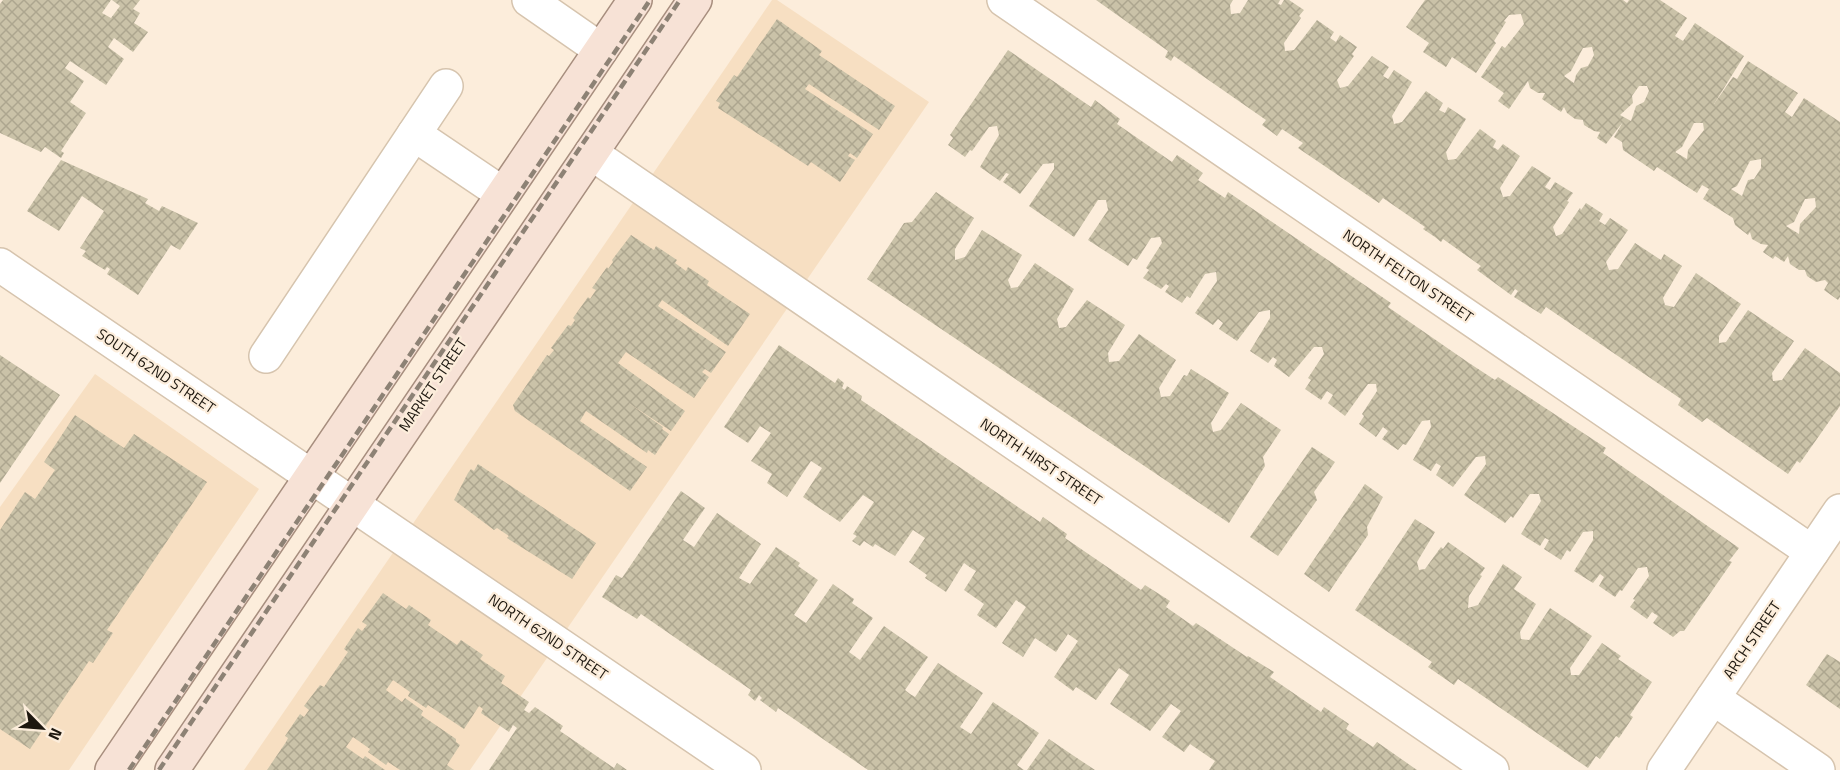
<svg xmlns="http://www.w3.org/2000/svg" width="1840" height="770" viewBox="0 0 1840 770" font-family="'Titillium Web',sans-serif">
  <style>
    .built { fill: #f7dfc2 }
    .building { fill: url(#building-cross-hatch); fill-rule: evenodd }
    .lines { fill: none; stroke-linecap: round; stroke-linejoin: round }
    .minor-casing { stroke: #d6c4ae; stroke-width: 36 }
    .major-casing { stroke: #a78e7e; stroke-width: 36 }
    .minor { stroke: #fff; stroke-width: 33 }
    .major { stroke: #f7e2d6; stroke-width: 33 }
    .rail { stroke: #8d8275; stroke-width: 4.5; stroke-dasharray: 9 4.5; stroke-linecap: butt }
    .labels { text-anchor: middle; stroke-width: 4.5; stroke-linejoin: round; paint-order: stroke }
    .street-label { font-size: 15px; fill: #1d170f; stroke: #fceddb }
  </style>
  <defs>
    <pattern id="building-cross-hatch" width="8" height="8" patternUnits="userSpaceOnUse" patternTransform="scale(1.5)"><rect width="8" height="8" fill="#cac2a8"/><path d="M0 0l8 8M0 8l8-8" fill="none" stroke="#ada68f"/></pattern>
  </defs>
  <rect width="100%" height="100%" fill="#fceddb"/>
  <!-- built -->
  <g class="built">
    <path d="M772 0H777L929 102 470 770H244Z"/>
    <path d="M95 374 259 489 69 770H0V507Z"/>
  </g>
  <!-- building -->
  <g class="building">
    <path d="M3 0H111L102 13 111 18 120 6 112 0H140L133 9 140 13 134 23 148 32 133 52 114 38 108 47 124 59 106 85 70 61 65 68 84 81 70 102 86 113 61 151 64 153 61 158 45 147 41 152 0 133V4Z"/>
    <path d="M1096 0H1233L1230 5 1231 14 1240 13 1248 0H1280L1278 4 1281 5 1284 0H1289L1304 10 1299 16 1301 18 1284 43 1285 51 1294 50 1317 20 1334 32 1330 38 1336 42 1340 35 1357 47 1352 54 1354 56 1337 80 1340 88 1348 86 1372 56 1389 67 1383 76 1388 79 1394 70 1412 82 1392 116 1394 124 1402 122 1426 91 1443 103 1439 110 1445 113 1448 107 1466 119 1446 152 1448 160 1456 159 1480 129 1496 141 1493 147 1498 150 1503 144 1520 156 1500 188 1503 197 1510 196 1532 166 1551 178 1545 187 1550 190 1555 182 1573 193 1567 201 1569 202 1553 227 1556 236 1562 234 1580 208 1581 210 1586 203 1603 214 1599 221 1605 225 1610 218 1628 230 1606 262 1609 270 1618 269 1635 243 1661 260 1664 254 1682 266 1663 298 1665 305 1674 307 1696 273 1741 304 1719 336V343L1726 342 1748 310 1794 341 1772 373 1773 381 1782 380 1805 348 1840 373V406L1800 463 1797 461 1788 474 1707 418 1702 422 1678 405 1681 399 1546 307 1541 314 1514 297 1518 291 1515 289 1511 295 1477 270 1481 266 1443 239 1441 242 1435 237 1423 229 1425 227 1383 198 1379 203 1298 148 1303 143 1282 129 1277 136 1262 125 1266 120 1174 56 1171 61 1165 57 1168 51Z"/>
    <path d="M1425 0H1623L1627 3 1629 0H1660L1687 18 1675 36 1683 41 1695 23 1744 56 1714 104 1733 77 1737 79 1748 61 1798 93 1785 112 1792 117 1804 98 1840 122V297L1838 300 1824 290 1828 283 1825 280 1816 282 1807 276 1805 270H1799L1790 264 1788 256 1784 262 1775 256 1773 259 1763 252 1768 245 1761 244 1752 239 1750 232 1748 235 1735 225 1733 218 1703 199 1709 189 1702 185 1697 193 1657 167 1654 171 1623 150 1622 142 1614 137 1623 122 1606 144 1597 138 1600 132 1594 131 1584 125 1583 120 1575 119 1567 113 1564 107 1561 112 1542 99 1545 93H1538L1530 88 1528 81 1509 109 1498 101 1504 93 1481 77 1502 46 1505 48 1524 24 1521 14 1509 15 1504 21 1506 22 1494 41 1496 43 1476 73 1452 57 1446 67 1423 52 1429 43 1406 27ZM1592 47 1594 55 1588 66 1581 68 1576 75 1574 83 1564 76 1571 71 1583 48ZM1639 86H1647L1649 91 1644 102 1636 106 1631 121 1620 115 1633 103 1632 96ZM1694 123H1703L1704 130 1688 150 1687 159 1675 152 1682 147ZM1761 159V168L1754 179 1748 180 1742 196 1731 189 1737 186 1750 161ZM1815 198 1816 207 1800 224 1799 234 1786 226 1794 222 1805 199Z"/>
    <path d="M777 19 822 51 819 55 895 106 879 130 809 84 805 89 873 134 857 158 850 153 848 156 855 160 840 182 811 162 808 166 718 108 720 103 716 101 734 75 737 77Z"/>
    <path d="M1008 50 1091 107 1095 100 1120 119 1117 124 1172 162 1177 155 1203 173 1198 180 1225 198 1228 192 1391 303 1388 307 1469 363 1495 380 1498 377 1606 448 1603 453 1739 548 1729 561 1732 562 1684 631H1680L1673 637 1653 623 1658 616 1652 612 1647 619 1630 607 1635 600 1633 599 1649 576 1647 567 1638 568 1622 591 1620 590 1615 597 1599 586 1604 577 1600 574 1593 583 1574 571 1593 540V531L1583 532 1570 552 1567 550 1561 560 1544 549 1549 540 1545 538 1540 546 1521 534 1541 501 1539 494H1530L1513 518 1511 516 1505 523 1464 495 1486 464 1485 456 1476 457 1453 487 1436 475 1441 466 1436 463 1431 471 1413 460 1431 427 1430 420 1422 421 1406 445 1403 444 1398 450 1382 439 1388 431 1383 427 1376 437 1359 424 1364 416 1362 414 1377 391 1376 384H1368L1345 416 1328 403 1333 395 1327 391 1321 400 1305 389 1311 380 1308 378 1324 354 1322 347H1314L1289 377 1274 366 1277 360 1273 357 1268 363 1250 351 1270 318V310L1259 312 1237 341 1219 329 1223 323 1218 319 1213 325 1195 313 1217 281 1216 272 1205 274 1190 298 1187 296 1182 303 1165 292 1169 286 1166 284 1161 289 1143 278 1149 270 1146 268 1162 243 1160 237 1151 238 1137 260 1133 258 1128 266 1088 240 1108 210 1106 200H1098L1074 237 1029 206 1054 169V163L1043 164 1020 194 1003 182 1009 174 1006 173 1000 181 980 167 999 135 997 126 989 127 972 151 970 150 965 157 948 145 953 138 950 135Z"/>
    <path d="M61 160 148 199 145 203 159 211 162 206 198 223 180 250 171 245 138 295 107 274 110 269 107 267 105 270 82 256 86 251 80 248 104 211 82 196 59 231 27 211Z"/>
    <path d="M936 192 974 218 955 249V260L965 257 982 230 1022 255 1008 280 1011 288 1018 287 1035 263 1074 289 1057 319 1059 328 1066 327 1087 300 1125 325 1108 353 1109 362 1119 361 1139 334 1176 360 1159 388 1161 397 1170 396 1184 375 1187 376 1191 369 1229 393 1211 423 1213 432 1221 430 1241 403 1281 430 1263 457 1265 466 1229 523 867 279 904 223 912 222Z"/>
    <path d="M631 235 654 250 656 246 677 260 675 263 686 271 688 267 709 281 707 285 750 314 728 346 662 300 658 306 726 352 711 373 705 369 702 372 709 377 694 398 626 352 618 363 685 411 671 431 627 402 663 427 662 429 669 434 655 455 648 450 647 453 586 411 580 421 647 467 630 491 515 411 513 405 547 355 549 356 554 350 551 348 568 325 571 326 575 320 573 318 588 297 590 299 596 290 592 288 607 267 608 269 613 262 612 260Z"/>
    <path d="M779 345 835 383 838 378 844 383 842 388 845 390 847 386 862 396 861 400 1040 522 1043 517 1067 534 1065 538 1141 590 1145 585 1170 601 1166 607 1193 626 1196 623 1247 657 1248 656 1274 672 1270 677 1321 712 1324 707 1349 724 1346 729 1373 747 1377 742 1417 770H1209L1215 761 1190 744 1184 752 1162 737 1181 711 1171 704 1150 731 1110 704 1129 675 1119 668 1096 700 1076 687 1073 691 1054 677 1078 641 1068 634 1056 652 1035 638 1023 657 1002 643 1026 607 1016 600 996 628 977 615 984 604 964 590 976 571 971 568 964 563 946 592 925 578 927 575 909 562 925 538 913 530 895 556 875 544 873 547 864 541 860 546 852 541 857 536 853 534 874 502 863 495 840 522 803 497 822 468 811 461 787 497 767 483 772 474 751 461 771 433 760 426 748 443 724 427Z"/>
    <path d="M0 355 60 395 0 483Z"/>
    <path d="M75 415 124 448 134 434 207 482 107 630 113 633 93 663 89 661 30 749 0 729V530L25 492 35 499 55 470 44 462Z"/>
    <path d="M1312 447 1335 462 1314 492 1317 500 1278 556 1250 537Z"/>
    <path d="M478 464 596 543 572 579 507 538 509 536 497 528 494 530 454 500 468 473 471 469 474 471Z"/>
    <path d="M1365 484 1383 497 1367 527 1368 535 1329 592 1304 574Z"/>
    <path d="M681 491 705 508 683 540 694 547 717 513 761 544 739 578 750 584 776 547 800 563 798 566 818 580 794 615 806 623 833 584 854 599 852 603 873 618 849 652 860 660 884 626 928 657 905 690 910 694 915 697 938 663 983 693 960 727 971 734 993 702 1039 733 1017 765 1024 770H868L778 708 776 712 760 700 762 698 759 695 755 701 748 695 751 690 641 614 637 619 602 597 616 575 622 578Z"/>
    <path d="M1415 519 1435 532 1417 562 1419 570 1425 569 1441 547 1443 549 1448 542 1485 568 1480 575 1482 576 1469 596 1468 608 1478 605 1503 564 1522 577 1514 589 1536 604 1520 632 1521 639 1529 640 1550 608 1592 636 1570 668 1571 675H1579L1602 643 1621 656 1618 659 1652 682 1630 715 1633 717 1619 738 1616 736 1600 759 1596 756 1588 768 1458 679 1454 685 1428 667 1432 662 1355 610Z"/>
    <path d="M383 593 406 609 409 605 431 620 428 625 457 645 461 640 483 655 480 659 505 676 501 683 529 702 524 710 529 713 535 707 563 726 560 731 614 768 617 763 627 770H489L517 728 513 725 509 732 481 713 483 709 479 706 464 729 428 705 426 708 408 696 410 692 393 680 386 690 402 702 405 698 423 711 421 715 456 739V742L460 745 447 765 454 770H400L388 762 386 765 368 752 370 749 353 737 346 747 363 759 365 756 385 770H267L286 742 288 738 285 736 300 714 304 717 309 710 304 706 320 685 324 687 326 684 348 652 344 649 358 628 362 631 367 625 362 622Z"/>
    <path d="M1827 654 1840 662V709L1806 685Z"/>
    <path d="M1049 739 1071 754 1095 770H1027Z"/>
  </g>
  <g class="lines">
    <defs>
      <g id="minor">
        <path d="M529 0 601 50"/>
        <path d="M1004 0 1812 552"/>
        <path d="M414 134 503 194"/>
        <path d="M591 153 1492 770"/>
        <path d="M0 265 744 770"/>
        <path d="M266 356 446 86"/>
        <path d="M1713 698 1818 770"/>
        <path d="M1664 770 1840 511"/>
      </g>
      <g id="major">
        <path d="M112 770 635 0"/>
        <path d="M172 770 695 0"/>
      </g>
    </defs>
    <!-- minor casing -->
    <use href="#minor" class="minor-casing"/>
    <!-- major casing -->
    <use href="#major" class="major-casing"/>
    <!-- minor -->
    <use href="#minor" class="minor"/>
    <!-- major -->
    <use href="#major" class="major"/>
    <!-- rail -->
    <g class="rail">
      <path d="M129 770 650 0"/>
      <path d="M159 770 680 0"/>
    </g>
  </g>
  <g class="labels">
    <!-- street labels -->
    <g class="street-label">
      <text transform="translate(1408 276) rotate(34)" y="5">NORTH FELTON STREET</text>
      <text transform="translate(156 371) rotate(34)" y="5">SOUTH 62ND STREET</text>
      <text transform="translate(433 385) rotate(-56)" y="5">MARKET STREET</text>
      <text transform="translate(1041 462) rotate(34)" y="5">NORTH HIRST STREET</text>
      <text transform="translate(548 637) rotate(34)" y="5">NORTH 62ND STREET</text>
      <text transform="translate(1752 640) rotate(-56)" y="5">ARCH STREET</text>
    </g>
  </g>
  <!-- north arrow -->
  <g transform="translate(42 728) rotate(115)" stroke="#fceddb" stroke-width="4.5" paint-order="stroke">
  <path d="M0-4.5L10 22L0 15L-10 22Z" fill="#1d170f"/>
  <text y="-9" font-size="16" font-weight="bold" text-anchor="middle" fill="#1d170f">N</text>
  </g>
</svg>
